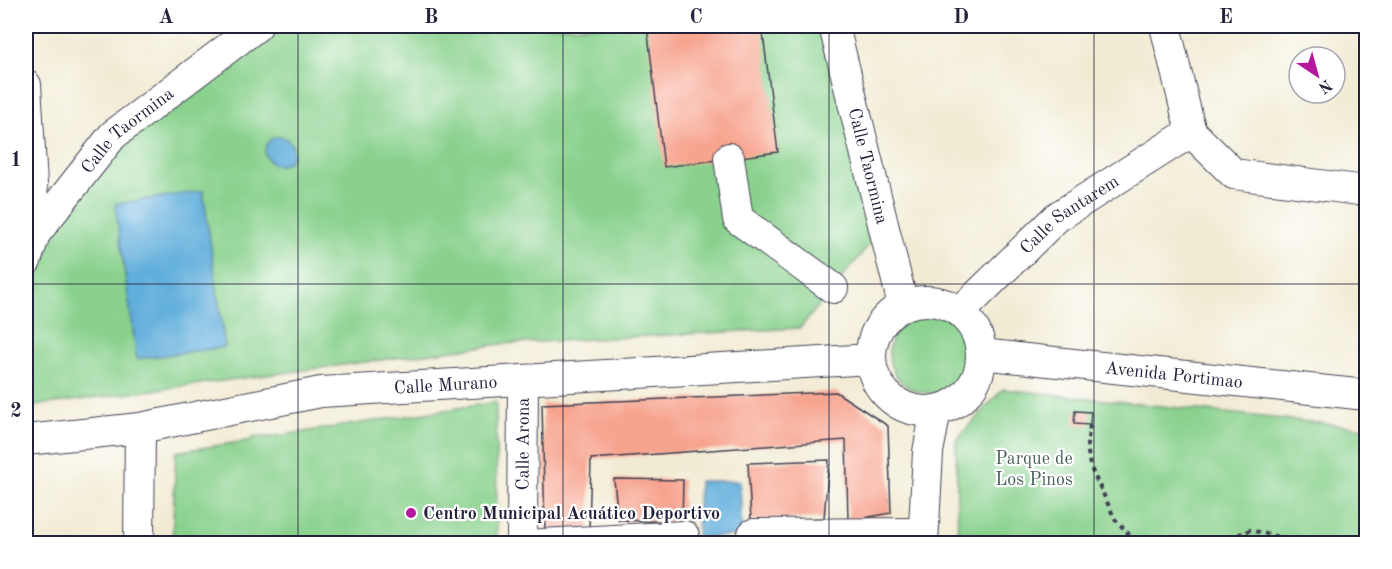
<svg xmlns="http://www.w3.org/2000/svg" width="1392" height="569" viewBox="0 0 1392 569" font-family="'Old Standard TT',serif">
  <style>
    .green { fill: #89d18d; stroke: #567a64; stroke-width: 1.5 }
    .water { fill: #61aedb; stroke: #42688b; stroke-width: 1.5 }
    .building { fill: #f7a48f }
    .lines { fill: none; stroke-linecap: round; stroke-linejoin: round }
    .minor-casing { stroke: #414052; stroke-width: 32 }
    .path { stroke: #414052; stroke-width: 4; stroke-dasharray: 4.5 4.5; stroke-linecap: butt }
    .minor { stroke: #fff; stroke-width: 30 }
    .grid { fill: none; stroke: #22223b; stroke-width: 1.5; stroke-opacity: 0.55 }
    .poi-dot { fill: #b5179e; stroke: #fff; stroke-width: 2 }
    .labels { text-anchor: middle; stroke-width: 4.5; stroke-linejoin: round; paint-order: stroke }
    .street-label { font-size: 18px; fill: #22223b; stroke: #fff }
    .park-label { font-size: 18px; fill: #465f58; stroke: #fff }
    .poi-label { font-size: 18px; font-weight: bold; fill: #22223b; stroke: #fff; text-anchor: start }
    .neatline { fill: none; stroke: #22223b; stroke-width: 2 }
    .grid-label { font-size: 20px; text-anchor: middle; font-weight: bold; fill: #22223b }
  </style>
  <rect width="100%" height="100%" fill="#fff"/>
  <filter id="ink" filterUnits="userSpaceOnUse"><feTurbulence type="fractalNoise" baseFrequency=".0167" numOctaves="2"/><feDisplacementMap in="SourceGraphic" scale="12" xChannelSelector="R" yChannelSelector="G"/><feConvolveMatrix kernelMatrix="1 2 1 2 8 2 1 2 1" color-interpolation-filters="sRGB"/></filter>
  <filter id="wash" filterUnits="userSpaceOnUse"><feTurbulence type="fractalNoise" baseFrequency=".008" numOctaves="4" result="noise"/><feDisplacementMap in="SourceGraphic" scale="24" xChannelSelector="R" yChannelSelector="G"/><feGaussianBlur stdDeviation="1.35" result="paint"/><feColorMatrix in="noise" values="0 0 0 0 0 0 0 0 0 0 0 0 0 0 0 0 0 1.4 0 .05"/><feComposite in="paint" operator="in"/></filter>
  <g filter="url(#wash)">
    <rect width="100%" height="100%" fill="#f2ebd4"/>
    <!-- green -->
    <g class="green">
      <path d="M286 26H832L870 244 800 328 501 344 26 407V299L48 238 119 144Z"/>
      <circle cx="929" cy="353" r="40"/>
      <path d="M1003 389 1366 428V543H958L956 440Z"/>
      <path d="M496 402 497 543H172L176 452 252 440V437H271Z"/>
    </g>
    <!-- water -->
    <g class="water">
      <circle cx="279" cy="151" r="14"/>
      <path d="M203 191 225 347 137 359 115 204Z"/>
      <path d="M699 481H740L742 536 697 537Z"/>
    </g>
    <g id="blocks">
      <!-- building -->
      <g class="building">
        <path d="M647 26H762L778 152 664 167Z"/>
        <path d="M836 392 888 426 891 513 848 521 846 440 591 459 589 530 545 532 542 404Z"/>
        <path d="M1075 411 1091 412 1090 425 1074 424Z"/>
        <path d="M829 460 824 518 751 521 748 463Z"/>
        <path d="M614 479 683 480 682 522 618 520Z"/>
      </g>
    </g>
  </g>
  <g filter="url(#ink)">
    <use href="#blocks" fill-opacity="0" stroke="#414052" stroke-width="1.5"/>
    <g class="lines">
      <defs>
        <g id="minor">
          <path id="s1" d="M834 26 903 305"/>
          <path d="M1165 26 1191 132 1234 174 1366 191"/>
          <path d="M26 85 35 234"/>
          <path d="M729 158 738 219 833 288"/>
          <path id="s2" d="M26 261 35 234 113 135 257 26"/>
          <circle cx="926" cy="356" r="55"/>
          <path id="s3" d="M960 312 1057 217 1191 132"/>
          <path id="s4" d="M981 354 1366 395"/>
          <path id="s5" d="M26 440 140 428 321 392 871 359"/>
          <path d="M753 534 923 533"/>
          <path d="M139 544 140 428"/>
          <path id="s6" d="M522 544 523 380"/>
          <path d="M542 544 684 536"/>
          <path d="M923 544 928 452 936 410"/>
        </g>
      </defs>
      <!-- minor casing -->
      <use href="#minor" class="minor-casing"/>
      <!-- path -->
      <g class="path">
        <path d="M1090 425 1087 445 1090 466 1115 519 1138 544"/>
        <path d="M1213 544 1250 530 1309 544"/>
      </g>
      <!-- minor -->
      <use href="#minor" class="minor"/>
    </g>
  </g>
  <!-- grid -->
  <path class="grid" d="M298 26V544M563 26V544M829 26V544M1094 26V544M26 284H1366"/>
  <!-- markers -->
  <circle class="poi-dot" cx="411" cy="513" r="6"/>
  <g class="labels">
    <!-- street labels -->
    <g class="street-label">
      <text dy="6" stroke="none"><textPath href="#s2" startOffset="168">Calle Taormina</textPath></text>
      <text dy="6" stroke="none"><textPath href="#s1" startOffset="144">Calle Taormina</textPath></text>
      <text dy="6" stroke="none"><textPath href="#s3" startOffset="147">Calle Santarem</textPath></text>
      <text dy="6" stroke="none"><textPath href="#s4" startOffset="194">Avenida Portimao</textPath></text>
      <text dy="6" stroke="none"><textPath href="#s5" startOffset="424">Calle Murano</textPath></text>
      <text dy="6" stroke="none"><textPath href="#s6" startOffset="100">Calle Arona</textPath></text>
    </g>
    <!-- park labels -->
    <g class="park-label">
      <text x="1034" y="464">Parque de<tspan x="1034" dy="21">Los Pinos</tspan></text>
    </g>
    <!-- poi labels -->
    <g class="poi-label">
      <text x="423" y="519">Centro Municipal Acuático Deportivo</text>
    </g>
  </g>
  <!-- margin -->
  <rect width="1392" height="569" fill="none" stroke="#fff" stroke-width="66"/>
  <!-- north arrow -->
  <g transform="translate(1317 75) rotate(144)"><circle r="28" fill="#ffffff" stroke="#a7a7b1" stroke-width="1.5"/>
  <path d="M0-4.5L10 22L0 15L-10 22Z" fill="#b5179e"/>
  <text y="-9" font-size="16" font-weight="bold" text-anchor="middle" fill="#22223b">N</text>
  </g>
  <rect x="33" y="33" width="1326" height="503" class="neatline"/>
  <g class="grid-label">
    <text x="166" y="23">A</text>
    <text x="431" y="23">B</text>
    <text x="696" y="23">C</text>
    <text x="961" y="23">D</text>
    <text x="1226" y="23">E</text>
    <text x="16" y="166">1</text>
    <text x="16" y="417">2</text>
  </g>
</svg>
